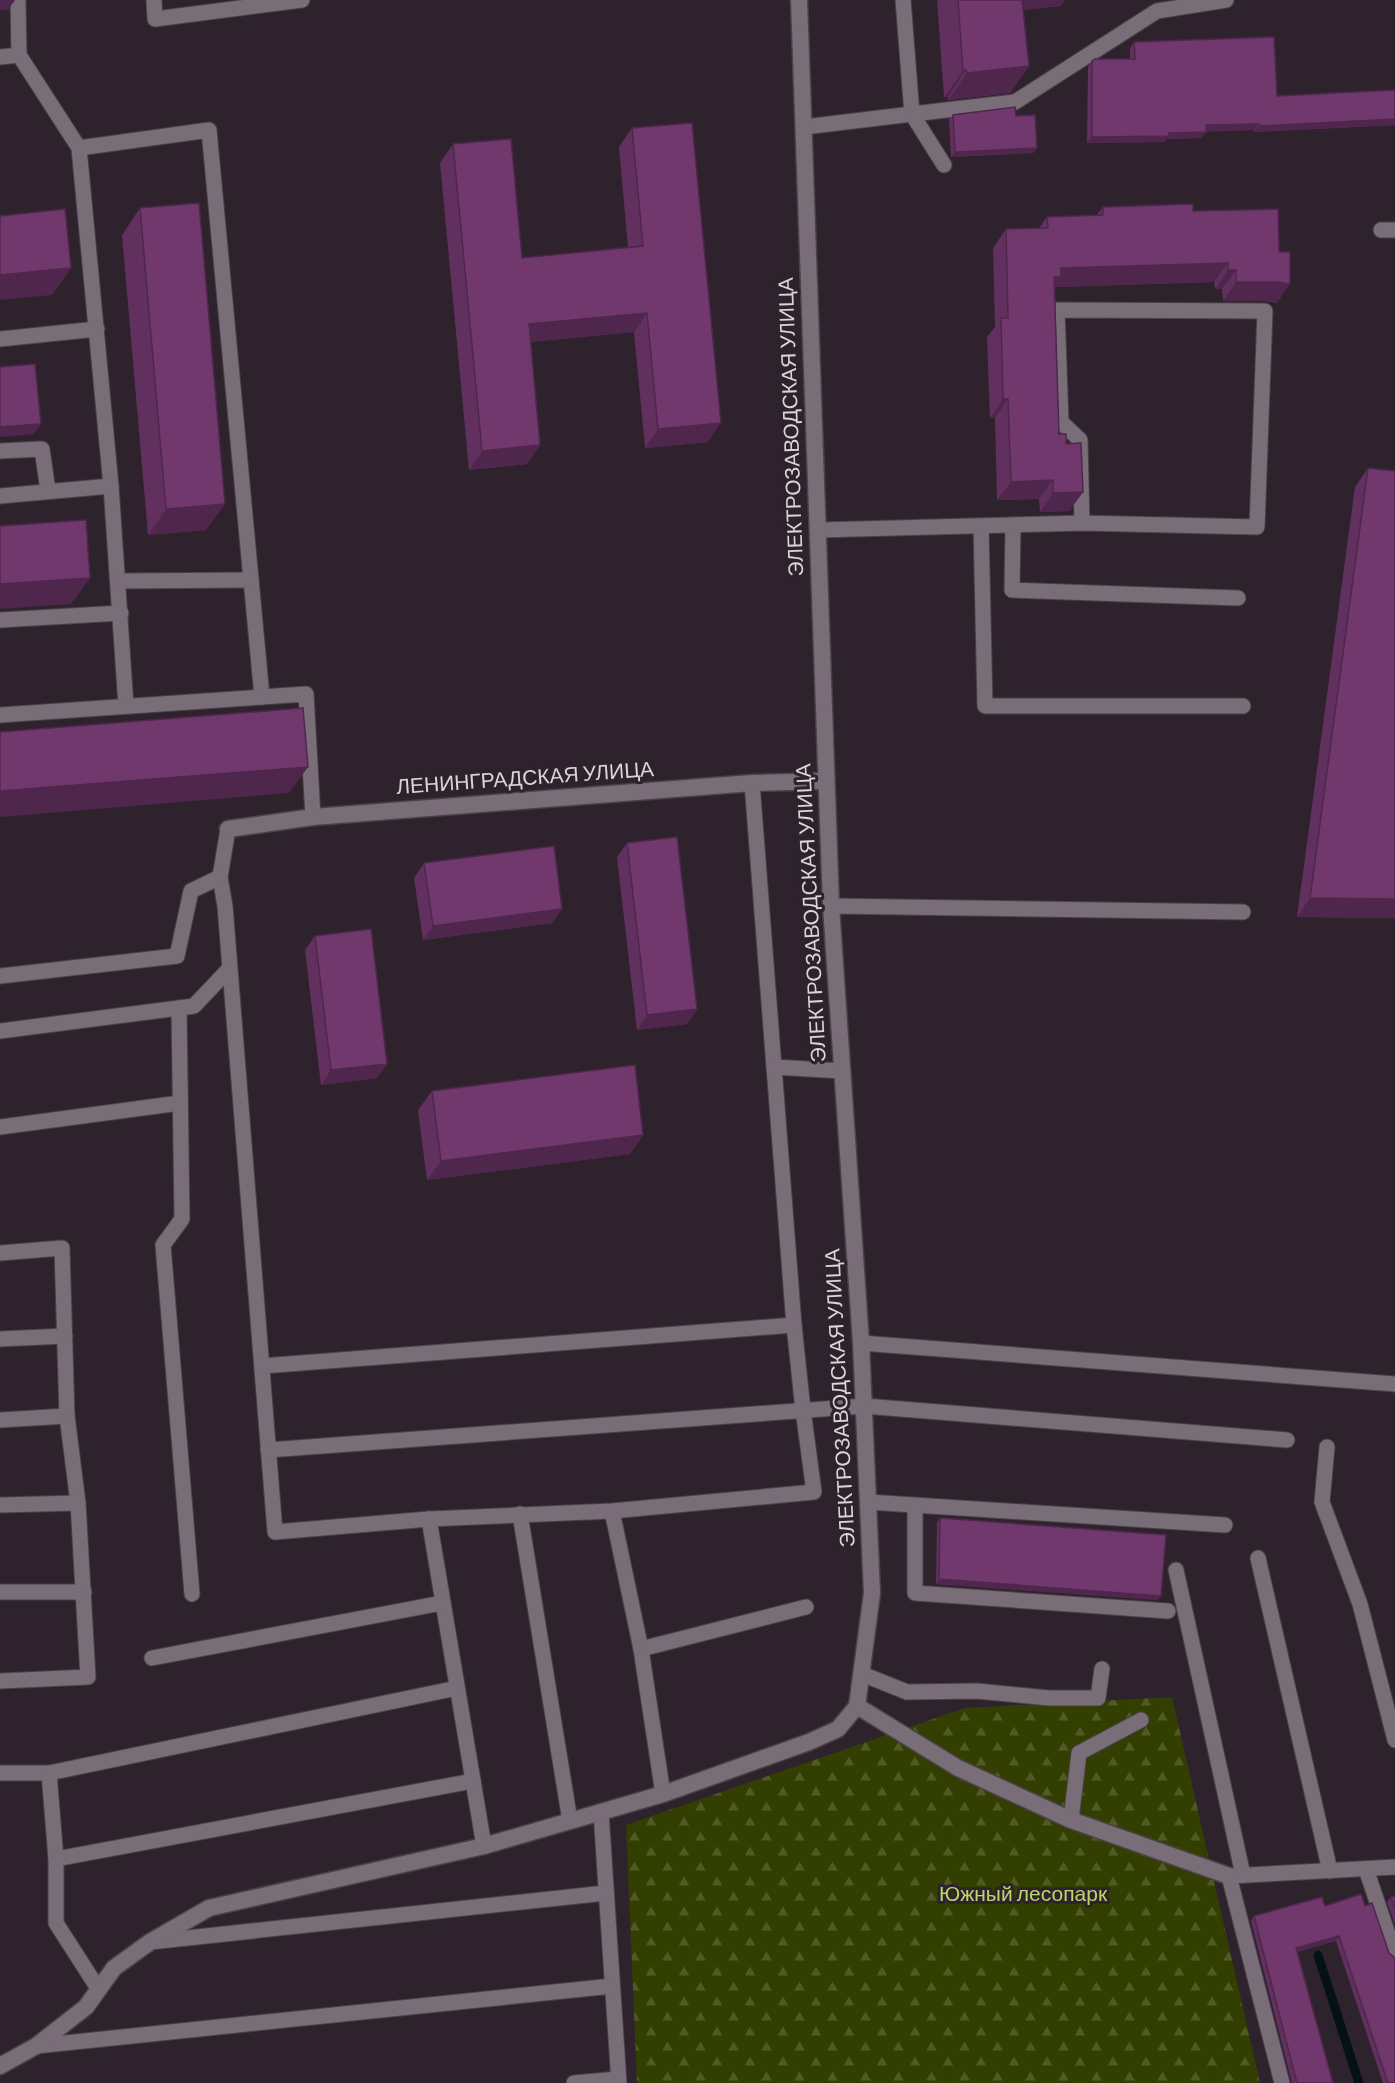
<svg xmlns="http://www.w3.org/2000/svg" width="1395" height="2083" viewBox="0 0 1395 2083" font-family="Barlow,sans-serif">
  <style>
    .forest { fill: url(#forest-firs) }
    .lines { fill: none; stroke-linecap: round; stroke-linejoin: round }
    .stream { stroke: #041116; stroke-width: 9 }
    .service-casing { stroke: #494148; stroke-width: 17 }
    .minor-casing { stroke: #494148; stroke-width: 19 }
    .tertiary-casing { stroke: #494148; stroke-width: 19 }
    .service { stroke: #796d78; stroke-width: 15 }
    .minor { stroke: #796d78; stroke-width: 16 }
    .tertiary { stroke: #796d78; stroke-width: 16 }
    .wall { fill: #61305f }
    .shaded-wall { fill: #4f274d }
    .building { fill: #71386e; stroke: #4f274d; stroke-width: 1.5 }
    .labels { text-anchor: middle; stroke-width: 6; stroke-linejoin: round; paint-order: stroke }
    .street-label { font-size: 21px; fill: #dcd4db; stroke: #2e232d }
    .park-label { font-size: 21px; fill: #bad669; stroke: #2e232d }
  </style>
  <defs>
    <pattern id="forest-firs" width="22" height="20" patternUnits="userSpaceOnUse" patternTransform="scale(1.5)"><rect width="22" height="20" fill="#323f00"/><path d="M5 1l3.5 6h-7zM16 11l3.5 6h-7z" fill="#4f5a25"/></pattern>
  </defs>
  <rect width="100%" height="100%" fill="#2e232d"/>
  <!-- forest -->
  <path class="forest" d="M1172 1697 1260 2083H637L626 1825 965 1708Z"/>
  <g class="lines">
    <!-- stream -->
    <path class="stream" d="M1318 1955 1359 2083"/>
    <defs>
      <g id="service">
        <path d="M154 0 155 19 302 0"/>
        <path d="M19 55 79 148 111 486 126 706"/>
        <path d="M0 57 19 55 18 0"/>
        <path d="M804 127 912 114 903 0"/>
        <path d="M79 148 209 130 262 697"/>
        <path d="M944 165 912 114 1015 102 1157 11 1226 0"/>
        <path d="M1381 230H1395"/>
        <path d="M0 339 97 329"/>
        <path d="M0 451 42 449 48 491"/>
        <path d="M0 496 111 486"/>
        <path d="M1013 525 1012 590 1238 598"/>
        <path d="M981 526 985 706H1243"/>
        <path d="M818 530 1082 523 1257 527 1265 311 1057 310 1061 422 1080 440 1082 523"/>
        <path d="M119 581 251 580"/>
        <path d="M0 620 121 613"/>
        <path d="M0 715 306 694 313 817"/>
        <path d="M228 829 220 877 225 906 275 1532 429 1519 612 1511 814 1492 803 1410 794 1325 752 783"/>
        <path d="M831 906 1243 912"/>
        <path d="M0 976 177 956 191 891 220 877"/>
        <path d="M0 1031 179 1008"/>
        <path d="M774 1067 842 1071"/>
        <path d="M0 1127 180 1103"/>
        <path d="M0 1253 62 1248 67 1416 78 1503 88 1677 0 1681"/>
        <path d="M0 1339 65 1336"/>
        <path d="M861 1343 1395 1384"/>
        <path d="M262 1366 794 1325"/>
        <path d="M0 1420 67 1416"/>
        <path d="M1327 1447 1322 1502 1360 1604 1395 1740"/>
        <path d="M268 1450 864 1406 1287 1440"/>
        <path d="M868 1502 1225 1525"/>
        <path d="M0 1505 78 1503"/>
        <path d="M915 1506V1593L1168 1611"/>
        <path d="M612 1511 641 1649 663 1794"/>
        <path d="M520 1514 570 1821"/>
        <path d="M429 1519 484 1846"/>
        <path d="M1258 1558 1330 1871"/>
        <path d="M1176 1570 1243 1875"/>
        <path d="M0 1592H84"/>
        <path d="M192 1594 163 1245 182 1219 179 1008 194 1006 229 969"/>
        <path d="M641 1649 806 1607"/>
        <path d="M152 1658 442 1603"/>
        <path d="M862 1674 907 1692 977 1691 1049 1698H1098L1102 1669"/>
        <path d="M0 1773H49L457 1688"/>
        <path d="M49 1773 56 1859V1923L99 1990"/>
        <path d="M601 1812 619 2083"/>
        <path d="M1071 1820 1079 1753 1141 1720"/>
        <path d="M56 1859 473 1781"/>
        <path d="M1366 1869 1395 1955"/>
        <path d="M150 1942 606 1893"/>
        <path d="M36 2046 612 1986"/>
        <path d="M574 2083 618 2079"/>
        <path d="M1282 2083 1229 1876 1395 1867"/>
      </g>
      <g id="minor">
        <path d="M228 829 313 817 752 783 826 781"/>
        <path d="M857 1706 958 1768 1071 1820 1229 1876"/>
      </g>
      <path id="tertiary" d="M0 2066 36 2046 86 2007 114 1968 150 1942 209 1908 484 1846 663 1794 809 1742 838 1729 857 1706 872 1593 861 1343 831 906 799 0"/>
    </defs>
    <!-- service casing -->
    <use href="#service" class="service-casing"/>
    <!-- minor casing -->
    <use href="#minor" class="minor-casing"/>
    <!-- tertiary casing -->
    <use href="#tertiary" class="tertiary-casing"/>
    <!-- service -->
    <use href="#service" class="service"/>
    <!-- minor -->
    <use href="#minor" class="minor"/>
    <!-- tertiary -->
    <use href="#tertiary" class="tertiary"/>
  </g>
  <!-- wall -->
  <g class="wall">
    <path d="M937 0H1065L1060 6 1023 10 1029 66 1010 93 948 100V97H944Z"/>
    <path d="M1134 42 1277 96 1395 90V125L1254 132V130L1206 131 1202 138 1166 139 1165 142 1087 143 1088 67 1092 61 1130 59V48Z"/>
    <path d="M953 115 1016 116 1037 148 1033 153 951 157 949 119Z"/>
    <path d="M632 128 708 442 645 448 634 332 530 342 540 445 527 464 469 470 440 163 453 144 522 258 628 248 619 147Z"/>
    <path d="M1103 207 1193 211 1277 303 1265 301H1223L1222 289H1215L1214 282 1055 287 1059 434 1066 444 1083 492 1069 511 1040 512 1039 499 997 500 995 418H990L987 337 995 327 993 248 1006 229 1039 228 1047 217 1096 216Z"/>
    <path d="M140 208 206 530 148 535 122 235Z"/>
    <path d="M1368 468 1395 918 1297 917 1355 487Z"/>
    <path d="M627 843 697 1009 687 1024 637 1030 617 857Z"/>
    <path d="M424 863 562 909 552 923 423 940 414 878Z"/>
    <path d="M315 936 387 1064 377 1078 321 1085 305 950Z"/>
    <path d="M432 1091 643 1135 630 1154 427 1180 418 1110Z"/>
    <path d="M940 1518 1158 1600 936 1584 937 1523Z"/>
    <path d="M1395 1896V1925L1387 1902 1391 1897Z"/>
    <path d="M1325 1906H1365L1389 1953 1395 2083H1383L1336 1941 1297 1952 1333 2083H1292L1251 1921 1254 1916Z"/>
  </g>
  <!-- shaded-wall -->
  <g class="shaded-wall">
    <path d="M0 0H15L8 10H0Z"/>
    <path d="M1010 0H1065L1060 6 1002 12Z"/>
    <path d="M1029 66 1010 93 948 100 967 73Z"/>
    <path d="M966 70 948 97H944L963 71Z"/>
    <path d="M1395 119V125L1254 132 1259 126Z"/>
    <path d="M1259 124 1254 130 1201 132 1206 125Z"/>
    <path d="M1206 132 1202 138 1166 139 1165 142 1087 143 1092 137Z"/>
    <path d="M1037 148 1033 153 951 157 955 152Z"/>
    <path d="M1228 263 1214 282 1055 287 1048 296H1041L1061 268Z"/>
    <path d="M71 268 52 295 0 300V275Z"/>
    <path d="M1228 270H1236L1222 289H1215Z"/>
    <path d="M1236 282H1278L1290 284 1277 303 1265 301H1223Z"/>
    <path d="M647 313 634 332 516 343 529 324Z"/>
    <path d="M1003 399H1008L995 418H990Z"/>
    <path d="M721 423 708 442 645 448 658 429Z"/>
    <path d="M41 424 34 434 0 437V427Z"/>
    <path d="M540 445 527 464 469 470 482 451Z"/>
    <path d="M1053 480 1039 499 997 500 1011 482Z"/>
    <path d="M1083 492 1069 511 1040 512 1053 493Z"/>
    <path d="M225 504 206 530 148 535 166 509Z"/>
    <path d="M90 578 71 604 0 609V584Z"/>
    <path d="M308 767 289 793 0 817V791Z"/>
    <path d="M1310 898 1395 899V918L1297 917Z"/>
    <path d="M562 909 552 923 423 940 433 926Z"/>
    <path d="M697 1009 687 1024 637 1030 647 1015Z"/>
    <path d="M387 1064 377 1078 321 1085 331 1070Z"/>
    <path d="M643 1135 630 1154 427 1180 441 1161Z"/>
    <path d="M939 1579 1161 1596 1158 1600 936 1584Z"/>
    <path d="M1339 1936 1336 1941 1292 1953 1296 1948Z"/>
  </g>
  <!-- building -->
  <g class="building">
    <path d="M958 0H1022L1029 66 967 73 966 70 963 71Z"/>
    <path d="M1274 37 1277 96 1395 90V119L1259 126V124L1206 125V132L1169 133V136L1092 137V61L1095 59H1135L1134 42Z"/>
    <path d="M1015 107 1016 116 1035 115 1037 148 955 152 953 115Z"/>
    <path d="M692 123 721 423 658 429 647 313 529 324 540 445 482 451 453 144 511 139 522 258 643 246 632 128Z"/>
    <path d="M199 203 225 504 166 509 140 208Z"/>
    <path d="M1193 204V211L1278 209 1279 252H1290V284L1278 282H1236V270H1228V263L1061 268V277H1054L1059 434H1066V444L1081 443 1083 492 1053 493V480L1011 482 1008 399H1003L1001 318H1008L1006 229 1048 228 1047 217 1103 215V207Z"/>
    <path d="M65 209 71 268 0 275V216Z"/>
    <path d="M35 364 41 424 0 427V367Z"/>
    <path d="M1368 468 1395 471V899L1310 898Z"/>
    <path d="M86 520 90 578 0 584V526Z"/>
    <path d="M303 708 308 767 0 791V732Z"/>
    <path d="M677 837 697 1009 647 1015 627 843Z"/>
    <path d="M554 846 562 909 433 926 424 863Z"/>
    <path d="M371 929 387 1064 331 1070 315 936Z"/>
    <path d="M635 1065 643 1135 441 1161 432 1091Z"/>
    <path d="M940 1518 1166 1535 1161 1596 939 1579Z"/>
    <path d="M1361 1894 1365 1906 1372 1903 1389 1953 1395 1958V2083H1388L1339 1936 1296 1948 1333 2083H1297L1254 1916 1322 1897 1325 1906Z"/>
    <path d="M1395 1896V1909L1391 1897Z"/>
  </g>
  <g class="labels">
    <!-- street labels -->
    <g class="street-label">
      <text transform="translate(791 427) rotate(-92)" y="7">ЭЛЕКТРОЗАВОДСКАЯ УЛИЦА</text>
      <text transform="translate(525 778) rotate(-4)" y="7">ЛЕНИНГРАДСКАЯ УЛИЦА</text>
      <text transform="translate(811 913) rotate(-93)" y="7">ЭЛЕКТРОЗАВОДСКАЯ УЛИЦА</text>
      <text transform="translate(840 1398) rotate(-93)" y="7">ЭЛЕКТРОЗАВОДСКАЯ УЛИЦА</text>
    </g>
    <!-- park labels -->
    <g class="park-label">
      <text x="1023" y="1901">Южный лесопарк</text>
    </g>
  </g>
</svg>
